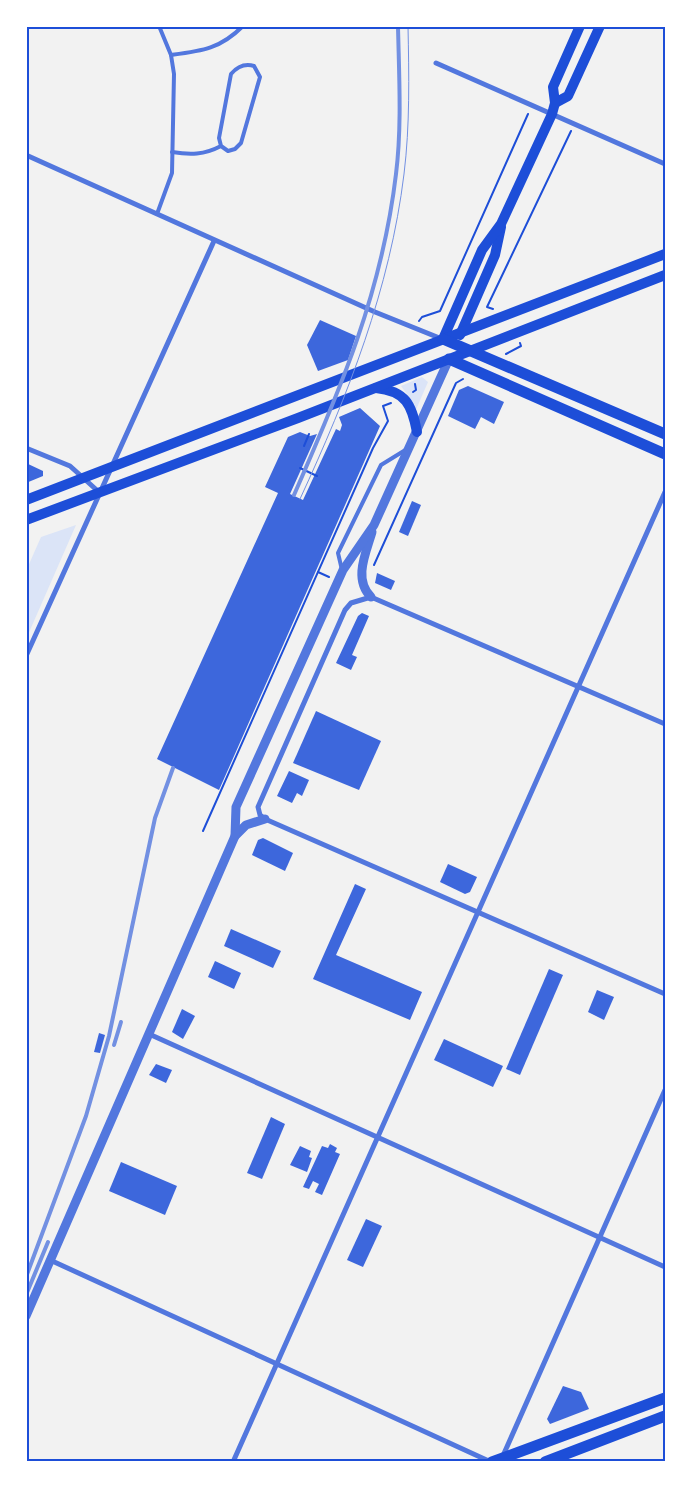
<svg xmlns="http://www.w3.org/2000/svg" width="691" height="1488" viewBox="0 0 691 1488" font-family="'Roboto Condensed',sans-serif">
  <style>
    .green { fill: #dbe4f7 }
    .building { fill: #3d67dc }
    .lines { fill: none; stroke-linecap: round; stroke-linejoin: round }
    .path { stroke: #1d4ed8; stroke-width: 2 }
    .service { stroke: #5277de; stroke-width: 4 }
    .minor { stroke: #5277de; stroke-width: 5 }
    .tertiary { stroke: #5277de; stroke-width: 9 }
    .secondary { stroke: #1d4ed8; stroke-width: 10 }
    .primary { stroke: #1d4ed8; stroke-width: 11 }
    .tram { stroke: #7290e2; stroke-width: 1 }
    .rail { stroke: #7290e2; stroke-width: 4 }
    .neatline { fill: none; stroke: #1d4ed8; stroke-width: 2 }
  </style>
  <rect width="100%" height="100%" fill="#f2f2f2"/>
  <!-- green -->
  <g class="green">
    <path d="M422 377 428 382 415 412 412 401 401 386Z"/>
    <path d="M76 525 27 637 26 636V571L41 537Z"/>
  </g>
  <!-- building -->
  <g class="building">
    <path d="M320 320 356 336 348 360 318 371 307 345Z"/>
    <path d="M468 386 504 402 494 424 481 417 475 429 448 416 459 390Z"/>
    <path d="M360 408 380 426 219 790 157 759 278 493 265 487 288 437 300 432 310 436 317 434 290 494 303 500 336 429 340 431 342 425 339 417Z"/>
    <path d="M26 463 43 471V476L26 483Z"/>
    <path d="M412 501 421 505 408 536 399 532Z"/>
    <path d="M377 573 395 581 391 590 375 583Z"/>
    <path d="M362 613 369 616 352 655 357 657 351 670 336 663 358 616Z"/>
    <path d="M316 711 381 741 359 790 293 763Z"/>
    <path d="M289 771 309 780 302 796 297 793 292 803 277 796Z"/>
    <path d="M263 838 293 853 285 871 252 855 258 840Z"/>
    <path d="M448 864 477 877 470 892 465 894 440 882Z"/>
    <path d="M355 884 366 889 336 955 422 992 410 1020 313 979Z"/>
    <path d="M231 929 281 951 273 968 224 946Z"/>
    <path d="M215 961 241 973 234 989 208 977Z"/>
    <path d="M549 969 563 975 520 1075 506 1069Z"/>
    <path d="M597 990 614 997 604 1020 588 1012Z"/>
    <path d="M182 1009 195 1016 183 1039 172 1032Z"/>
    <path d="M99 1033 105 1035 100 1053 94 1052Z"/>
    <path d="M444 1039 503 1066 493 1087 434 1060Z"/>
    <path d="M156 1064 172 1070 166 1083 149 1075Z"/>
    <path d="M271 1117 285 1124 262 1179 247 1173Z"/>
    <path d="M330 1144 337 1148 335 1152 340 1154 322 1195 315 1192 319 1184 313 1181 309 1189 303 1187 322 1146 328 1148Z"/>
    <path d="M300 1146 311 1151 309 1157 312 1158 307 1172 290 1165Z"/>
    <path d="M121 1162 177 1186 165 1215 109 1191Z"/>
    <path d="M366 1219 382 1226 363 1267 347 1260Z"/>
    <path d="M563 1386 581 1392 589 1409 550 1424 547 1419Z"/>
  </g>
  <g class="lines">
    <!-- path -->
    <g class="path">
      <path d="M493 309 487 307 571 131"/>
      <path d="M419 321 422 317 440 311 528 114"/>
      <path d="M506 354 521 346 520 343"/>
      <path d="M413 392 416 390 415 384"/>
      <path d="M304 446 309 434"/>
      <path d="M300 468 317 476"/>
      <path d="M374 565 456 383 463 379"/>
      <path d="M318 572 329 577"/>
      <path d="M203 831 373 448 388 421 383 406 391 403"/>
    </g>
    <!-- service -->
    <g class="service">
      <path d="M171 55C202 51 220 49 243 26"/>
      <path d="M172 152C190 155 204 155 221 146L219 138 231 74C237 67 244 63 254 66L260 77 241 143 235 149 228 151 221 146"/>
      <path d="M157 214 172 173 174 74 171 55 159 26"/>
      <path d="M342 570 338 553 381 465 407 449"/>
    </g>
    <!-- minor -->
    <g class="minor">
      <path d="M436 63 665 164"/>
      <path d="M26 155 375 312 442 339"/>
      <path d="M26 448 70 466 100 493"/>
      <path d="M26 656 214 241"/>
      <path d="M665 724 371 597 351 603 345 610 258 807 260 815 265 819 665 994"/>
      <path d="M149 1034 665 1267"/>
      <path d="M50 1260 491 1462"/>
      <path d="M502 1458 665 1090"/>
      <path d="M233 1462 665 492"/>
    </g>
    <!-- tertiary -->
    <g class="tertiary">
      <path d="M371 597C353 579 366 553 372 532"/>
      <path d="M235 836 246 825 265 819"/>
      <path d="M26 1316 235 836 236 807 343 570 374 525 449 359"/>
    </g>
    <!-- secondary -->
    <g class="secondary">
      <path d="M555 103 568 96 600 26"/>
      <path d="M460 335 495 255 501 227"/>
      <path d="M443 339 482 250 501 224 552 114 555 103 553 87 580 26"/>
      <path d="M376 388C406 391 412 405 417 432"/>
      <path d="M26 500 665 254"/>
      <path d="M26 520 298 418 665 275"/>
    </g>
    <!-- primary -->
    <g class="primary">
      <path d="M443 339 665 434"/>
      <path d="M449 359 665 454"/>
      <path d="M492 1462 665 1398"/>
      <path d="M545 1462 665 1416"/>
    </g>
    <!-- tram -->
    <path class="tram" d="M300 499C348 395 390 289 404 174 410 126 409 75 408 26"/>
    <!-- rail -->
    <g class="rail">
      <path d="M294 495C341 388 382 292 396 174 402 126 399 75 398 26"/>
      <path d="M114 1045 121 1022"/>
      <path d="M26 1277 86 1116 109 1036 155 818 173 768"/>
      <path d="M26 1295 48 1242"/>
    </g>
  </g>
  <!-- border -->
  <rect width="691" height="1488" fill="none" stroke="#ffffff" stroke-width="55"/>
  <rect x="28" y="28" width="636" height="1432" class="neatline"/>
</svg>
